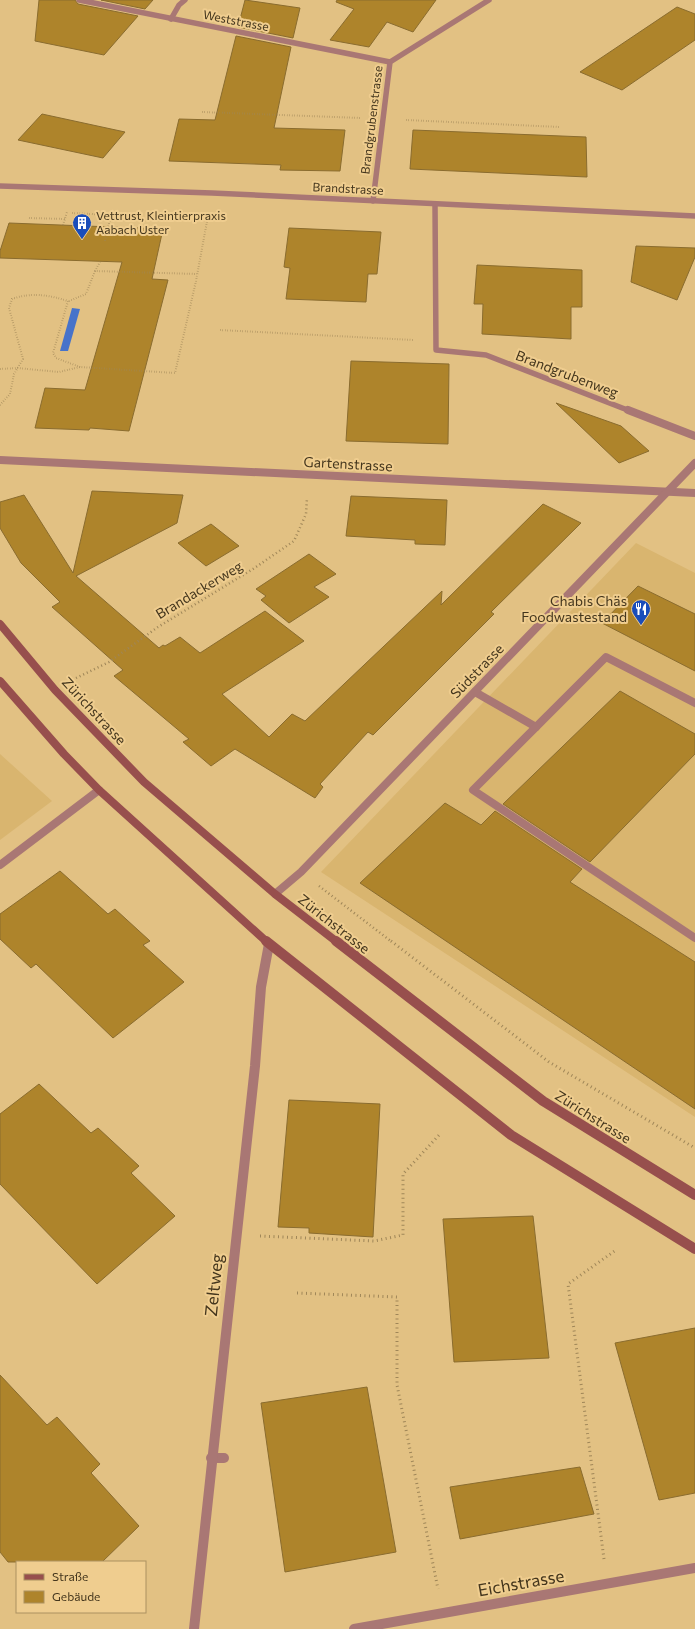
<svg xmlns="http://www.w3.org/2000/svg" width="695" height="1629" viewBox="0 0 695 1629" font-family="Commissioner,sans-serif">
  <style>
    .built { fill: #d9b56f }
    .water { fill: #4773ca }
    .building { fill: #ae842b; stroke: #8a6c2f }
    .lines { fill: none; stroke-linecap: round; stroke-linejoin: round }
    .path-far2 { stroke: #9f8658; stroke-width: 2; stroke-dasharray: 0.5 2; stroke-linecap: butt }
    .path-far1 { stroke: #9f8658; stroke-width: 2.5; stroke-dasharray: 1 3; stroke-linecap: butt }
    .path { stroke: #9f8658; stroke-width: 3; stroke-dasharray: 1 3.5; stroke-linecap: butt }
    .service-far2 { stroke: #a97774; stroke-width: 5.5 }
    .service-far1 { stroke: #a97774; stroke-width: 8 }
    .service { stroke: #a97774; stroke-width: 10 }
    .minor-far2 { stroke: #a97774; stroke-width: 5.5 }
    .minor-far1 { stroke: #a97774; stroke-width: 8 }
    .minor { stroke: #a97774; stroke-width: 10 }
    .secondary-far1 { stroke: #974f4d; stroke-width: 8 }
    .secondary { stroke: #974f4d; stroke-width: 10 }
    .labels { text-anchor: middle; stroke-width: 4; stroke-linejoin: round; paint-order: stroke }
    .far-street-label { font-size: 12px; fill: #44361d; stroke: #efcd8f }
    .far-poi-label { font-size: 12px; fill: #44361d; stroke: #efcd8f; text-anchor: start }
    .street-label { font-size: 14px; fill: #44361d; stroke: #efcd8f }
    .poi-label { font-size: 14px; fill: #44361d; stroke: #efcd8f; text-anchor: end }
    .near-street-label { font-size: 17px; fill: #44361d; stroke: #efcd8f }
  </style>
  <rect width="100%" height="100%" fill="#e2c183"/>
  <!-- built -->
  <g class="built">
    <path d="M636 543 695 573V1117L321 872Z"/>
    <path d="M0 754 52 801 0 840Z"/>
  </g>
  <!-- water -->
  <path class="water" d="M72 308 80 309 68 351H60Z"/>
  <!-- building -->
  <g class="building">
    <path d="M39 0H75L78 4 138 16 104 55 35 41Z"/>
    <path d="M101 0H153L145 9Z"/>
    <path d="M245 0 300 8 293 38 238 27Z"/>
    <path d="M337 0H436L413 32 387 22 369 47 330 40 354 9 336 2Z"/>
    <path d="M677 7 695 14V40L622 90 580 72Z"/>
    <path d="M236 36 291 47 274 128 345 130 340 171 280 170 281 165 169 161 179 119 215 120Z"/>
    <path d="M42 114 125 132 103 158 18 140Z"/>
    <path d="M413 130 586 137 587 177 410 169Z"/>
    <path d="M9 223 163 229 152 279 168 280 129 431 90 428 89 430 35 428 45 388 85 390 122 262 0 258V251Z"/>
    <path d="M289 228 381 232 377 274H368L366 302 286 299 290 268 284 267Z"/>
    <path d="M636 246 695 248V257L677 300 631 282Z"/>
    <path d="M477 265 582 270V307H571V339L482 334 483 304H474Z"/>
    <path d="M351 361 449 364 448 444 346 441Z"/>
    <path d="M556 403 621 426 649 451 619 463Z"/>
    <path d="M92 491 183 495 177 523 76 576 159 648 163 645 165 646 180 637 200 653 265 611 304 641 222 694 269 737 292 714 305 721 442 591 441 605 543 504 581 523 491 612 494 614 373 735 368 732 320 784 323 787 315 798 235 749 211 766 183 742 189 739 114 676 123 670 52 607 60 602 21 563 0 528V502L24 495 73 573Z"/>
    <path d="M351 496 447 500 445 545 415 544V540L346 536Z"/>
    <path d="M211 524 239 546 206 566 178 543Z"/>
    <path d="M309 554 336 574 314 587 329 597 289 623 261 600 266 596 256 589Z"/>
    <path d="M638 586 695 614V671L602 623Z"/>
    <path d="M620 691 695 734V754L590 862 503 804Z"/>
    <path d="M445 803 481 825 495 811 582 869 570 882 695 962V1109L360 883Z"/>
    <path d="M60 871 108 914 115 909 150 941 143 945 184 982 113 1038 36 964 31 968 0 939V914Z"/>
    <path d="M39 1084 91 1133 98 1128 139 1166 131 1173 175 1216 97 1284 0 1184V1114Z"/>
    <path d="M289 1100 380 1104 373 1237 309 1233V1228L278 1227Z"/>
    <path d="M533 1216 549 1358 454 1362 443 1219Z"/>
    <path d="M695 1328V1493L659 1500 615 1343Z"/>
    <path d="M0 1375 47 1425 57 1417 100 1464 91 1473 139 1526 102 1562H8L0 1552Z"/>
    <path d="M367 1387 396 1552 285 1572 261 1403Z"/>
    <path d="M580 1467 594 1514 460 1539 450 1487Z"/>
  </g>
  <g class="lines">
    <!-- path-far2 -->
    <g class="path-far2">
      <path d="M202 112 361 118"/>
      <path d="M406 120 560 127"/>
      <path d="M72 213 111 215 105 241"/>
      <path d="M29 218 65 219"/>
      <path d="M63 225 67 212"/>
      <path d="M95 271 100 262"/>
      <path d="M69 301 86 294 95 271 197 274"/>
      <path d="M220 330 413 340"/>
      <path d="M0 369 18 368 59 372 80 367 175 373 196 281 208 216"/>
      <path d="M0 405 10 394 14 374 23 359 9 308 12 299C31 292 49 295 68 301L53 353 56 358 80 367"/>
    </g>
    <!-- path-far1 -->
    <g class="path-far1">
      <path d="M76 678 109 662 158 627 253 569 294 541 306 514 307 498"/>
      <path d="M319 886 392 942"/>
    </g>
    <!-- path -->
    <g class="path">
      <path d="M391 941 549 1062 695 1148"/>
      <path d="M260 1236 374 1241 403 1235V1174L441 1133"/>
      <path d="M297 1293 397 1297V1385L438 1589"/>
      <path d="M604 1559 568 1284 616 1250"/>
    </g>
    <!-- service-far2 -->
    <path class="service-far2" d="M435 204 436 350 486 355 630 411"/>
    <!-- service-far1 -->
    <g class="service-far1">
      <path d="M628 410 695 436"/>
      <path d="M475 692 536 727"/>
      <path d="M695 703 606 657 473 790 695 938"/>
    </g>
    <!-- service -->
    <path class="service" d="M211 1458H224"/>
    <!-- minor-far2 -->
    <g class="minor-far2">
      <path d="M79 0 390 62"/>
      <path d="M171 19 179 5 185 0"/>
      <path d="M0 186 212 193 695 216"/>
      <path d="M373 201 390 62 489 0"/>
    </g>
    <!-- minor-far1 -->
    <g class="minor-far1">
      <path d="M0 460 695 493"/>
      <path d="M0 865 99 790"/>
      <path d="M275 894 301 872 695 463"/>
    </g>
    <!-- minor -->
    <g class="minor">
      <path d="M194 1629 255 1066 261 987 269 944"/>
      <path d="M354 1629 695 1568"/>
    </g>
    <!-- secondary-far1 -->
    <g class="secondary-far1">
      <path d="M0 624 55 690 144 782 275 894 337 942"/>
      <path d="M0 681 64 754 99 790 267 942"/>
    </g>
    <!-- secondary -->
    <g class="secondary">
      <path d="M266 941 511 1135 695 1249"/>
      <path d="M336 941 543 1101 695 1195"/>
    </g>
  </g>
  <!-- icons -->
  <defs>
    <symbol id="building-pin" viewBox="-11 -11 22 30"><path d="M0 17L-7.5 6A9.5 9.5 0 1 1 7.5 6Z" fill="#1a4dba" stroke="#efcd8f"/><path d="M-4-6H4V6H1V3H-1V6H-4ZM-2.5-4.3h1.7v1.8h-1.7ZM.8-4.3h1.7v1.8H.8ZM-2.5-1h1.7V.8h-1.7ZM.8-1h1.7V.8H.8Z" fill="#fff"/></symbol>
    <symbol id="restaurant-pin" viewBox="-11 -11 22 30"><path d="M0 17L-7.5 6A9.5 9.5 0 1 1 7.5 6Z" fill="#1a4dba" stroke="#efcd8f"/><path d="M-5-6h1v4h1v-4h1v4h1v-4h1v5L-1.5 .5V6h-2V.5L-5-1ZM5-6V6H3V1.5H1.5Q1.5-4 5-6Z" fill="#fff"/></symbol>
  </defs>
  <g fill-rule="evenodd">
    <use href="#building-pin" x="71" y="212" width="22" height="30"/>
    <use href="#restaurant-pin" x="630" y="598" width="22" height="30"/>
  </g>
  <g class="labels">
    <!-- far-street labels -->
    <g class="far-street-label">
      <text transform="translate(236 21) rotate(11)" y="4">Weststrasse</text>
      <text transform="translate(372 120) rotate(-83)" y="4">Brandgrubenstrasse</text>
      <text transform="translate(348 189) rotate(3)" y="4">Brandstrasse</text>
    </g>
    <!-- far-poi labels -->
    <g class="far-poi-label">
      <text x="96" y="220">Vettrust, Kleintierpraxis<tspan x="96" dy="14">Aabach Uster</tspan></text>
    </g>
    <!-- street labels -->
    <g class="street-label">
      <text transform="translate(567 374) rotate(21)" y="5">Brandgrubenweg</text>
      <text transform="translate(348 464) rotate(3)" y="5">Gartenstrasse</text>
      <text transform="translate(199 590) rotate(-31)" y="5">Brandackerweg</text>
      <text transform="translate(477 671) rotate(-46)" y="5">Südstrasse</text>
      <text transform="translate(94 711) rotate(47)" y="5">Zürichstrasse</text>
      <text transform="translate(334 924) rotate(38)" y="5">Zürichstrasse</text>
      <text transform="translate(593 1117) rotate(32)" y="5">Zürichstrasse</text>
    </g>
    <!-- poi labels -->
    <g class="poi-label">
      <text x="627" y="606">Chabis Chäs<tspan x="627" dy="16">Foodwastestand</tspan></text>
    </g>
    <!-- near-street labels -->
    <g class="near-street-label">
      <text transform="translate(214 1285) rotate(-84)" y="6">Zeltweg</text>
      <text transform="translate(521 1583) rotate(-10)" y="6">Eichstrasse</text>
    </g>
  </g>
  <!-- legend -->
  <rect x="16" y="1561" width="130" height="52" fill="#efcd8f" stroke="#ab9161"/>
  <rect x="24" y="1574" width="20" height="6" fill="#974f4d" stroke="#ab9161"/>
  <text x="52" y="1581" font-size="12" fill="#44361d">Straße</text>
  <rect x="24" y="1591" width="20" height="12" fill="#ae842b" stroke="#ab9161"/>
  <text x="52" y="1601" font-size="12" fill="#44361d">Gebäude</text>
</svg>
